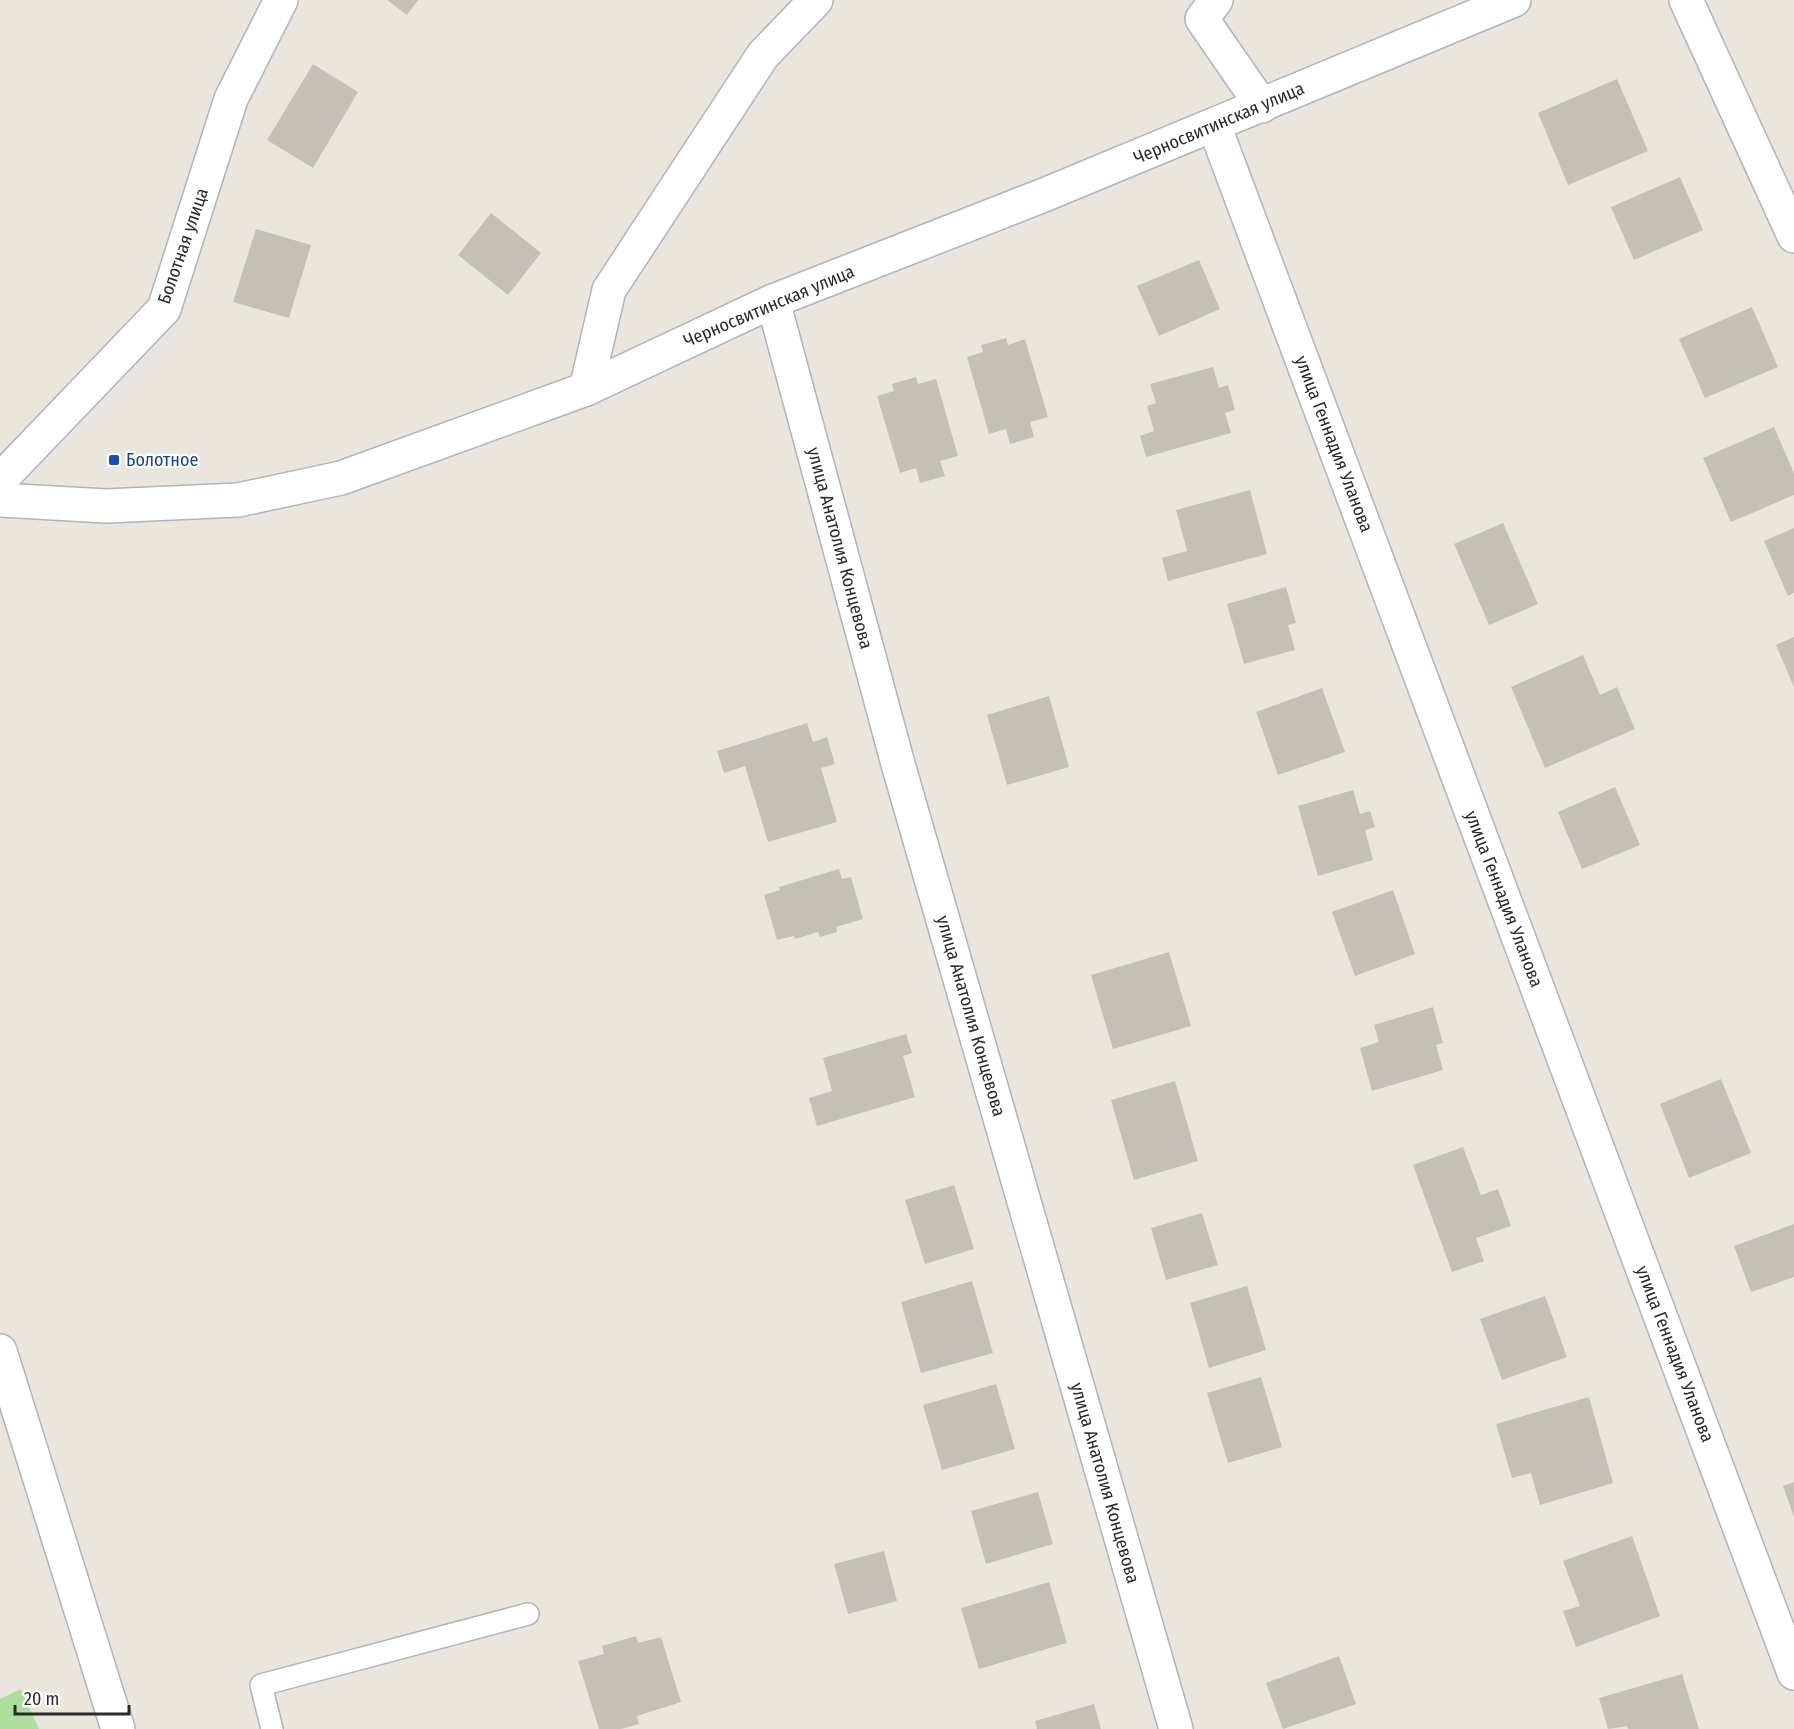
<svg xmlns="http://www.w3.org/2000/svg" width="1794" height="1729" viewBox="0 0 1794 1729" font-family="'Fira Sans Condensed',sans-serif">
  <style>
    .green { fill: #addf9c }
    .building { fill: #c4c0b8 }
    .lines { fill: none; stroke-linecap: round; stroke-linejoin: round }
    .service-casing { stroke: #b0b2bd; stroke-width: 24 }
    .minor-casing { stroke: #b0b2bd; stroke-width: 36 }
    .tertiary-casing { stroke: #b0b2bd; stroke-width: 36 }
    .secondary-casing { stroke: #b0b2bd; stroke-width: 36 }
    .service { stroke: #fff; stroke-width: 21 }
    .minor { stroke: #fff; stroke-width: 33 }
    .tertiary { stroke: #fff; stroke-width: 33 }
    .secondary { stroke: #fff; stroke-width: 33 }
    .transit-dot { fill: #1a4fb4; stroke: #fff; stroke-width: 2 }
    .labels { text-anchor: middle; stroke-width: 4.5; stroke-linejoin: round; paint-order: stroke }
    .street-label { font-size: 18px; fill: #2a2a2a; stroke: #fff }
    .transit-label { font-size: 18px; fill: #164399; stroke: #fff; text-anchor: start }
  </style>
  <rect width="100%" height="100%" fill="#ebe6dd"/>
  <!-- green -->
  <path class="green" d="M21 1689 39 1729H0V1699Z"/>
  <!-- building -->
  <g class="building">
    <path d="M387 0H418L407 15Z"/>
    <path d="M313 64 358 92 313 168 267 140Z"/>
    <path d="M1617 79 1648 151 1568 185 1538 113Z"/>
    <path d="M1680 177 1703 230 1634 260 1611 207Z"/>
    <path d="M491 213 541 253 508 295 458 255Z"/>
    <path d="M256 229 311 245 289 318 233 302Z"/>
    <path d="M1199 260 1220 309 1159 336 1137 286Z"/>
    <path d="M1752 307 1778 367 1705 398 1679 339Z"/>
    <path d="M1006 338 1008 345 1025 339 1048 417 1030 422 1034 437 1010 444 1006 429 989 434 967 357 983 352 981 345Z"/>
    <path d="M1213 367 1219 388 1228 385 1235 410 1225 413 1231 433 1146 457 1140 436 1154 431 1147 406 1156 403 1150 384Z"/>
    <path d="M916 377 918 384 936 379 958 456 940 461 945 476 920 483 916 468 900 473 877 396 894 391 892 384Z"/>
    <path d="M1774 427 1794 473V495L1731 522 1703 458Z"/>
    <path d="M1250 490 1267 554 1168 581 1162 558 1187 551 1176 510Z"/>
    <path d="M1503 523 1538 604 1489 625 1454 544Z"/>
    <path d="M1794 528V593L1788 596 1764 541Z"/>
    <path d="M1286 587 1296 623 1288 625 1295 650 1244 664 1227 604Z"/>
    <path d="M1794 637V687L1776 645Z"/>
    <path d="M1583 655 1600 695 1617 687 1635 729 1545 768 1511 687Z"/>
    <path d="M1322 688 1345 752 1278 775 1256 712Z"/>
    <path d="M1049 696 1069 767 1007 785 987 715Z"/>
    <path d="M807 723 813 742 827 737 835 764 821 768 837 822 768 842 745 766 724 773 717 751Z"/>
    <path d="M1615 787 1640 845 1582 869 1558 812Z"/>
    <path d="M1353 790 1360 814 1370 811 1375 827 1365 830 1373 860 1318 876 1298 806Z"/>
    <path d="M839 869 842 879 851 877 863 919 836 927 837 932 820 937 818 932 795 939 794 936 777 940 764 895 780 890 779 887Z"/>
    <path d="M1393 890 1415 954 1355 976 1332 912Z"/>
    <path d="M1169 952 1191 1026 1113 1049 1091 975Z"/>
    <path d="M1433 1007 1443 1043 1436 1045 1443 1070 1372 1091 1360 1048 1379 1042 1374 1025Z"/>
    <path d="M906 1034 912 1053 903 1056 915 1097 817 1126 809 1098 832 1091 823 1058Z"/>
    <path d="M1721 1079 1751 1153 1689 1178 1660 1104Z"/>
    <path d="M1175 1081 1198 1161 1134 1180 1111 1100Z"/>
    <path d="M1463 1147 1481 1195 1498 1189 1511 1226 1476 1238 1484 1261 1452 1272 1413 1165Z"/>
    <path d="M954 1185 974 1249 925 1264 905 1200Z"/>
    <path d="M1202 1213 1218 1265 1166 1280 1151 1228Z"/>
    <path d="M1794 1224V1277L1751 1292 1734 1246Z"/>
    <path d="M972 1281 993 1353 921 1373 901 1302Z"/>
    <path d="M1247 1286 1266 1350 1209 1368 1190 1303Z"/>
    <path d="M1545 1296 1567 1357 1502 1380 1480 1319Z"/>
    <path d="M1261 1377 1282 1447 1228 1463 1207 1393Z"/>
    <path d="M996 1384 1015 1449 942 1470 923 1405Z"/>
    <path d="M1589 1397 1613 1483 1540 1505 1531 1473 1512 1478 1496 1424Z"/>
    <path d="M1794 1482V1517L1783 1486Z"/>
    <path d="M1038 1492 1053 1544 986 1564 971 1511Z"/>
    <path d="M1632 1536 1660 1616 1576 1647 1563 1611 1580 1606 1563 1561Z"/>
    <path d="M884 1551 897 1601 848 1614 834 1564Z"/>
    <path d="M1049 1582 1067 1643 979 1669 961 1608Z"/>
    <path d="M636 1636 638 1643 661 1637 681 1702 637 1716 639 1724 621 1729H599L578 1661 604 1654 602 1646Z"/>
    <path d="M1339 1656 1356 1704 1283 1729 1266 1683Z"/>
    <path d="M1682 1674 1699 1729H1628L1627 1726 1608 1729 1599 1698Z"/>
    <path d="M1094 1704 1101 1729H1037L1035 1721Z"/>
  </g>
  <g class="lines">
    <defs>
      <path id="service" d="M272 1729 261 1685 528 1614"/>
      <g id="minor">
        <path d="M1216 0 1202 19 1262 106"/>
        <path d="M1686 0 1794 236"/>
        <path d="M1214 125 1794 1673"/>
        <path d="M773 301 898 764 1176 1729"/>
        <path d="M586 389 609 290 763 55 816 0"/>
        <path d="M0 480 164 309 231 99 281 0"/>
      </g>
      <path id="tertiary" d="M0 500 106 506 238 500 341 478 586 389 773 301 1044 195 1514 0"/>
      <path id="secondary" d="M0 1351 118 1729"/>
    </defs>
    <!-- service casing -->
    <use href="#service" class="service-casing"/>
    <!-- minor casing -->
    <use href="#minor" class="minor-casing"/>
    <!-- tertiary casing -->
    <use href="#tertiary" class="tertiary-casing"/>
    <!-- secondary casing -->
    <use href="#secondary" class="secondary-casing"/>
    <!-- service -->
    <use href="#service" class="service"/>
    <!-- minor -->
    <use href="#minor" class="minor"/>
    <!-- tertiary -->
    <use href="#tertiary" class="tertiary"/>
    <!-- secondary -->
    <use href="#secondary" class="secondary"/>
  </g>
  <!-- markers -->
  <rect class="transit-dot" x="108" y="454" width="12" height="12" rx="3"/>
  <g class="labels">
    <!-- street labels -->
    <g class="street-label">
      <text transform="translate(1219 123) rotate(-23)" y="6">Черносвитинская улица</text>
      <text transform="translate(183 246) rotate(-71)" y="6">Болотная улица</text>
      <text transform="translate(769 306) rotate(-23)" y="6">Черносвитинская улица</text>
      <text transform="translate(1334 444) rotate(69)" y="6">улица Геннадия Уланова</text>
      <text transform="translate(840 548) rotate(75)" y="6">улица Анатолия Концевова</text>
      <text transform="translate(1504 899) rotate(69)" y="6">улица Геннадия Уланова</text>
      <text transform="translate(971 1016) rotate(74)" y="6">улица Анатолия Концевова</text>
      <text transform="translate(1675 1354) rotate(69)" y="6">улица Геннадия Уланова</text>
      <text transform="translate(1105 1483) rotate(74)" y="6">улица Анатолия Концевова</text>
    </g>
    <!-- transit labels -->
    <g class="transit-label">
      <text x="126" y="466">Болотное</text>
    </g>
  </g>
  <!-- scale -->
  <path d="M15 1705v9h114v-9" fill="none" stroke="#2a2a2a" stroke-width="3"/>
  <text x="24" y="1705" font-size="18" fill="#2a2a2a" stroke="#ffffff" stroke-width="4.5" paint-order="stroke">20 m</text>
</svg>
